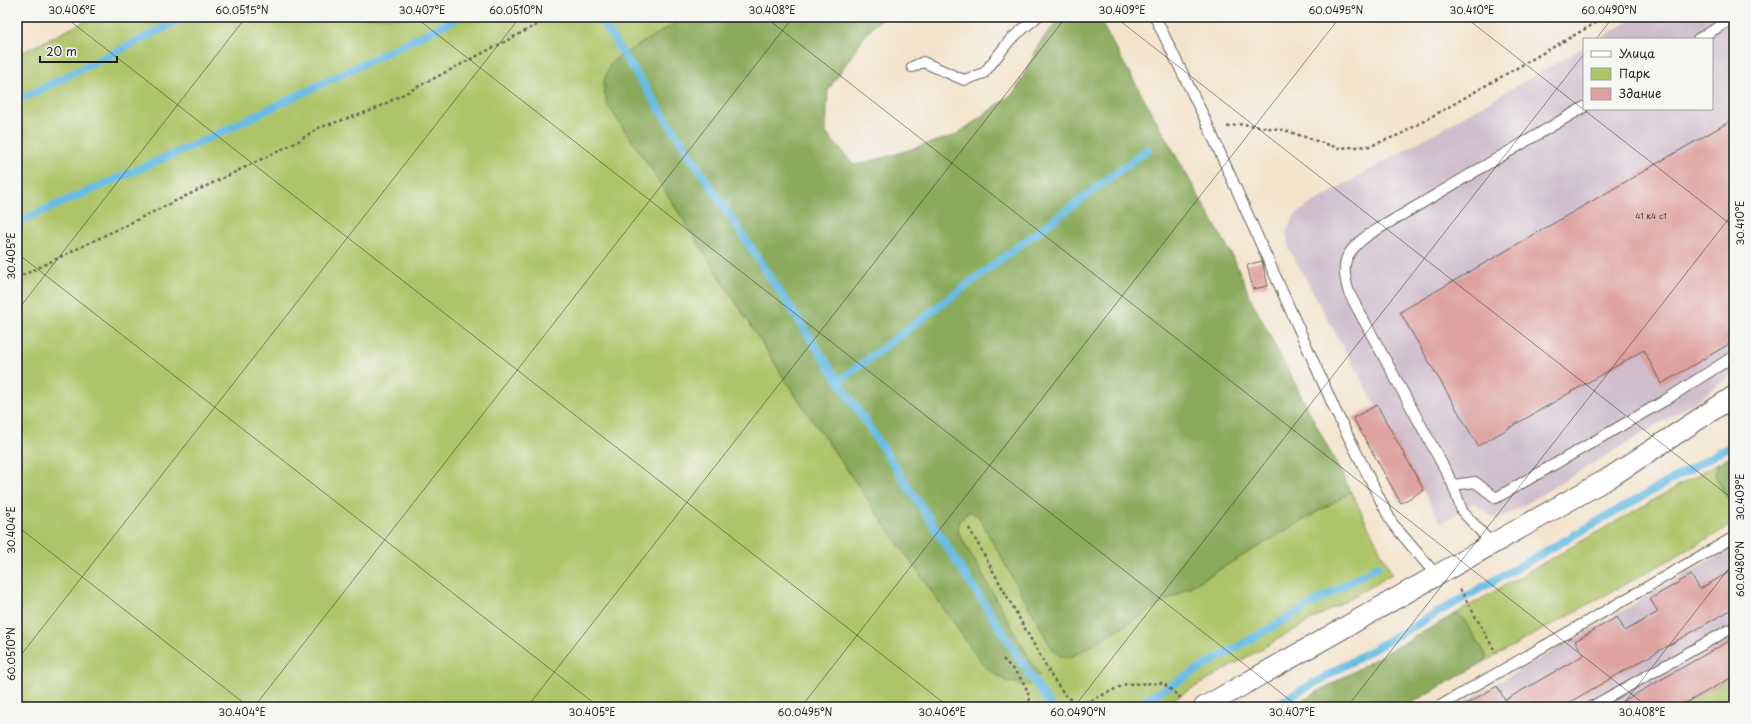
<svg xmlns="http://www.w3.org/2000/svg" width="1751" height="724" viewBox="0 0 1751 724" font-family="'Playpen Sans',sans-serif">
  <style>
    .industrial { fill: #d0bdcc }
    .green { fill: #aec468; stroke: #657042 }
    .forest { fill: #8aaa5c; stroke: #53633c }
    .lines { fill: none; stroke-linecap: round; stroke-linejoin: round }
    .stream { stroke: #68bce4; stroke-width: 8 }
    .building { fill: #dea19f }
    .service-casing { stroke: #68625a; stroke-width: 12 }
    .minor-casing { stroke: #68625a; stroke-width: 22 }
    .path { stroke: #68625a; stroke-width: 2.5; stroke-dasharray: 3 3; stroke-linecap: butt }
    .service { stroke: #fff; stroke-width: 10 }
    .minor { stroke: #fff; stroke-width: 20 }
    .ticks { fill: none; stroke: #1c1c1c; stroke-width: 1; stroke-opacity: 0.45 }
    .labels { text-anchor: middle; stroke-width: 3; stroke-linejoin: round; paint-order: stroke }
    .number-label { font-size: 8px; fill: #4c3d3d }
    .neatline { fill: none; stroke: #1c1c1c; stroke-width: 1.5 }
    .ticks-label { font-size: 10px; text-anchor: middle; fill: #1c1c1c }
  </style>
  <rect width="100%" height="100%" fill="#f6f6f2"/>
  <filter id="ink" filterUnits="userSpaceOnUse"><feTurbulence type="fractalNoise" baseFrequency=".025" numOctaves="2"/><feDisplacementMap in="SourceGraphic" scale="8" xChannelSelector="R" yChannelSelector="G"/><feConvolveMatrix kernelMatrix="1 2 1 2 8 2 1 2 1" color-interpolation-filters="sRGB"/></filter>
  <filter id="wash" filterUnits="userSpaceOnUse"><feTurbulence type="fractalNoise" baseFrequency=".012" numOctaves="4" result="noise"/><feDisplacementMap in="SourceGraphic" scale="16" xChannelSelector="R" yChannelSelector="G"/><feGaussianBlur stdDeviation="0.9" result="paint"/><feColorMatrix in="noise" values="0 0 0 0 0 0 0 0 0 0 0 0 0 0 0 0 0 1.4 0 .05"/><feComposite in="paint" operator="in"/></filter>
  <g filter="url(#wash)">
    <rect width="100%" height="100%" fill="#f4e3cc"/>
    <!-- industrial -->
    <g class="industrial">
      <path d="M1637 17H1734V373L1700 399 1497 521 1474 503 1441 523 1289 249 1286 232 1294 216 1307 206 1584 47V109H1712V39H1598Z"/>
      <path d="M1734 546V676L1679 707H1456Z"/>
    </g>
    <!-- green -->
    <g class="green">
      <path d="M94 17H685L611 62 607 104 646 161 795 395 967 642 986 668 1008 682 1029 685 1039 675 958 532 959 521 970 511 978 515 1053 650 1062 657H1071L1351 492 1392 574 1160 707H17V55Z"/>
      <path d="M1718 463 1715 475 1734 511V524L1484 662 1487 656 1464 620 1459 615H1453Z"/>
      <path d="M1734 676V707H1679Z"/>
    </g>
    <!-- forest -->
    <g class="forest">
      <path d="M685 17H883L867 33 828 90 826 133 854 165 883 158 956 135 1015 92 1041 41 1061 17H1098L1234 259 1252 301 1351 492 1071 657H1062L1053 650 978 516 969 511 959 521 958 532 1039 675 1029 685 1008 682 986 668 967 642 795 395 646 161 607 104 603 84 611 62Z"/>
      <path d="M1734 454V511L1715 475 1718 463Z"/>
      <path d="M1453 615H1459L1464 620 1487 657 1484 662 1404 707H1291Z"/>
    </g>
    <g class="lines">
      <!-- stream -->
      <g class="stream">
        <path d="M599 17 917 500 1051 707"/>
        <path d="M17 101 186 17"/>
        <path d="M17 222 201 142 460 17"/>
        <path d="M839 381 1148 149"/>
        <path d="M1133 707 1378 566"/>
        <path d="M1272 707 1734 444"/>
      </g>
    </g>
    <g id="blocks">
      <!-- building -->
      <g class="building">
        <path d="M1734 119V341L1661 384 1644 350 1478 446 1400 312Z"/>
        <path d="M1262 261 1268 286 1253 289 1247 265Z"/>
        <path d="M1377 405 1424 490 1401 503 1353 418Z"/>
        <path d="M1734 569V608L1561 707H1461L1497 686 1505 700 1584 655 1575 641 1617 617 1625 631 1658 612 1650 599 1691 575 1700 589Z"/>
        <path d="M1734 638V676L1679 707H1613Z"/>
      </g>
    </g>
  </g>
  <g filter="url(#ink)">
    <use href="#blocks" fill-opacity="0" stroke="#68625a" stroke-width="1"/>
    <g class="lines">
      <defs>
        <g id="service">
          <path d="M1155 17 1204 117 1337 414 1392 523 1437 576"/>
          <path d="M1698 39 1734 18"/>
          <path d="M912 67 923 62 964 80 984 73 1010 40 1037 17"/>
          <path d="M1453 485 1475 482 1496 498 1664 401 1734 356"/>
          <path d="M1493 545 1462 511 1453 485 1447 473 1349 293C1340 264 1344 253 1368 235L1584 107"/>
          <path d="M1438 707 1734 537"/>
          <path d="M1591 707 1734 627"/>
        </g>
        <path id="minor" d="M1204 707 1609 478 1734 396"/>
      </defs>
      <!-- service casing -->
      <use href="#service" class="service-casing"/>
      <!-- minor casing -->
      <use href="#minor" class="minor-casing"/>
      <!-- path -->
      <g class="path">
        <path d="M1227 127 1242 124 1284 130 1338 148 1370 146 1401 134 1606 17"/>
        <path d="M17 278 297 142 318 128 373 110 552 17"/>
        <path d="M969 528 1052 677 1065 695 1078 704 1092 700 1126 684 1163 683 1182 699"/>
        <path d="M1460 589 1496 653"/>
        <path d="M1003 659C1020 677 1027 682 1031 707"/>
      </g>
      <!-- service -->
      <use href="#service" class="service"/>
      <!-- minor -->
      <use href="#minor" class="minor"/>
    </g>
  </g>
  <!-- ticks -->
  <path class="ticks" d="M65 17 949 707M415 17 1299 707M765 17 1648 707M1115 17 1734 500M1465 17 1734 227M1596 39 1613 17M17 253 599 707M17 311 246 17M17 526 249 707M17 660 520 17M254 707 793 17M527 707 1066 17M801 707 1340 17M1074 707 1584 54M1347 707 1734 212M1621 707 1734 562"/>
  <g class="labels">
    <!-- number labels -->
    <g class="number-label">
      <text x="1651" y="219">41 к4 с1</text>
    </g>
  </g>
  <!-- margin -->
  <rect width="1751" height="724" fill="none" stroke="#f6f6f2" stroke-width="44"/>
  <!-- legend -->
  <rect x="1583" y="38" width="130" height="72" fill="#f6f6f2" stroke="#9f9f9c"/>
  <rect x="1591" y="51" width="20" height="6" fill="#ffffff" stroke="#9f9f9c"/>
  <text x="1619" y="58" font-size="12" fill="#1c1c1c">Улица</text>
  <rect x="1591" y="68" width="20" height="12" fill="#aec468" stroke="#9f9f9c"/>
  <text x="1619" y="78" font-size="12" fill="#1c1c1c">Парк</text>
  <rect x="1591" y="88" width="20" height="12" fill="#dea19f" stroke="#9f9f9c"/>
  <text x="1619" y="98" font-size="12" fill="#1c1c1c">Здание</text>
  <!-- scale -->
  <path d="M40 56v6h77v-6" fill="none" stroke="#1c1c1c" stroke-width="2"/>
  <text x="46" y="56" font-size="12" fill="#1c1c1c" stroke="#f6f6f2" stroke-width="3" paint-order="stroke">20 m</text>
  <rect x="22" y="22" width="1707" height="680" class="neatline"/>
  <g class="ticks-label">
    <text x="72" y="14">30.406°E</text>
    <text x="242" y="14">60.0515°N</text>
    <text x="422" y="14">30.407°E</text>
    <text x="516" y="14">60.0510°N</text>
    <text x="772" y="14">30.408°E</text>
    <text x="1122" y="14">30.409°E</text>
    <text x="1336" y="14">60.0495°N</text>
    <text x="1472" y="14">30.410°E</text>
    <text x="1609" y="14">60.0490°N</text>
    <text transform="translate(1740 223) rotate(-90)" y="4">30.410°E</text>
    <text transform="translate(11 256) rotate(-90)" y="4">30.405°E</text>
    <text transform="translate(1740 497) rotate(-90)" y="4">30.409°E</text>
    <text transform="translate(11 530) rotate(-90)" y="4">30.404°E</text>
    <text transform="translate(1740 569) rotate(-90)" y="4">60.0480°N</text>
    <text transform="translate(11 654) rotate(-90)" y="4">60.0510°N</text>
    <text x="242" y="716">30.404°E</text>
    <text x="592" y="716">30.405°E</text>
    <text x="805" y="716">60.0495°N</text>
    <text x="942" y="716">30.406°E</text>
    <text x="1078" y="716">60.0490°N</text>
    <text x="1292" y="716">30.407°E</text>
    <text x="1642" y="716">30.408°E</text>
  </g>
</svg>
